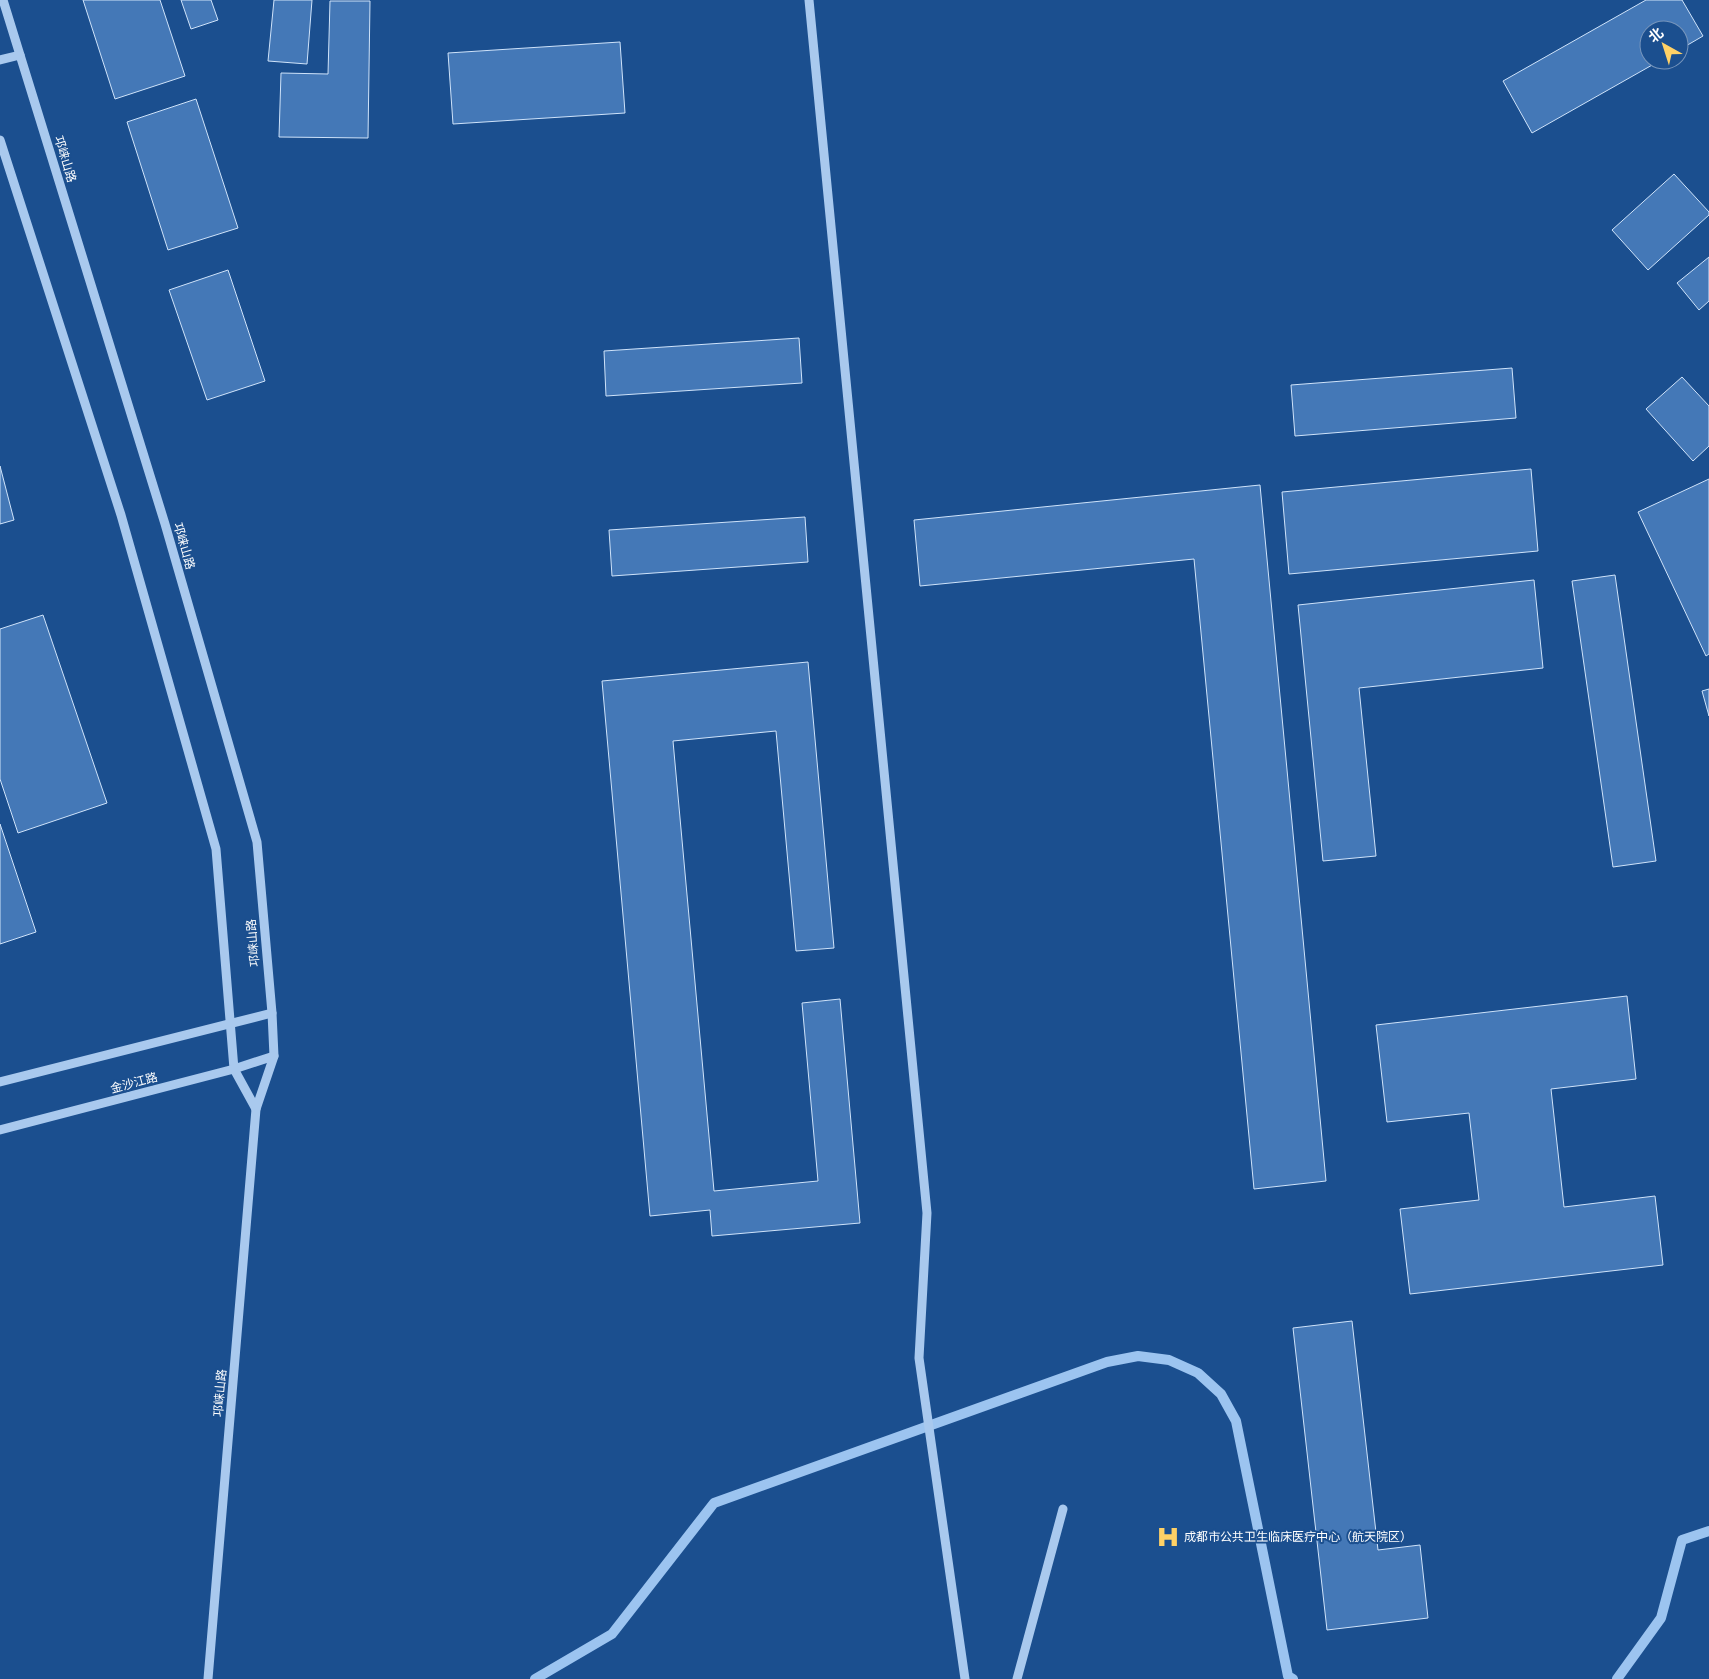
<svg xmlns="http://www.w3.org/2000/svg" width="1709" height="1679" viewBox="0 0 1709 1679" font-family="Commissioner,'Noto Sans SC',sans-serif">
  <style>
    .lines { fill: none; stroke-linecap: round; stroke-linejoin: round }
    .stream { stroke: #9cc4f0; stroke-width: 10 }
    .building { fill: #4478b7; stroke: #cfe3fa }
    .minor { stroke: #a9c9ee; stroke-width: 9 }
    .labels { text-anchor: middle; stroke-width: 4; stroke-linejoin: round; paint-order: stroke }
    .street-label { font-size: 12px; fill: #fff; stroke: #1b4f8f }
    .poi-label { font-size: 12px; fill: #fff; stroke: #1b4f8f; text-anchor: start }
  </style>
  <rect width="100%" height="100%" fill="#1b4f8f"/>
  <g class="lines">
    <!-- stream -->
    <g class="stream">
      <path d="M535 1679 612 1634 714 1503 1107 1362 1138 1356 1169 1360 1198 1373 1221 1394 1236 1421 1288 1676 1293 1679"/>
      <path d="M1617 1679 1661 1618 1682 1540 1709 1531"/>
    </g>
  </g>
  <!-- building -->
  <g class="building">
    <path d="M83 0H160L185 76 115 99Z"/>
    <path d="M181 0H211L218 20 191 29Z"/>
    <path d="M274 0H312L307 64 268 61Z"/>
    <path d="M1646 0H1682L1703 36 1679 50V30H1649V60H1661L1532 133 1503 81Z"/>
    <path d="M330 1H370L368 138 279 137 281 73 328 74Z"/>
    <path d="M620 42 625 113 453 124 448 53Z"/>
    <path d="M196 99 238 228 168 250 127 122Z"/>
    <path d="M1674 174 1709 212V215L1648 270 1612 230Z"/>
    <path d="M1709 257V301L1699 310 1677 283Z"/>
    <path d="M228 270 265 381 207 400 169 290Z"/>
    <path d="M799 338 802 383 606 396 604 351Z"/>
    <path d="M1512 368 1516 418 1295 436 1291 385Z"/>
    <path d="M1682 377 1709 406V446L1693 461 1646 409Z"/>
    <path d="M0 466 14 520 0 524Z"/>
    <path d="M1531 469 1538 551 1289 574 1282 492Z"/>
    <path d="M1709 479V654L1706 656 1638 512Z"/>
    <path d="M1260 485 1326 1181 1254 1189 1194 559 920 586 914 520Z"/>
    <path d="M805 517 808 562 612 576 609 530Z"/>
    <path d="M1615 575 1656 861 1613 867 1572 581Z"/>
    <path d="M1534 580 1543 668 1359 688 1376 856 1323 861 1298 605Z"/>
    <path d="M43 615 107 803 18 833 0 779V629Z"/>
    <path d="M808 662 834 948 796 951 776 731 673 741 714 1191 818 1181 802 1003 840 999 860 1223 712 1236 710 1210 650 1216 602 681Z"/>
    <path d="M1709 689V716L1702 691Z"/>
    <path d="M0 824 36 932 0 944Z"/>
    <path d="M1627 996 1636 1079 1551 1089 1564 1207 1655 1196 1663 1265 1410 1294 1400 1209 1479 1200 1469 1113 1387 1122 1376 1025Z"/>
    <path d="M1352 1321 1378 1550 1420 1545 1428 1618 1327 1630 1293 1328Z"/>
  </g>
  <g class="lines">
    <!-- minor -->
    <g class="minor">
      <path d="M3 0 165 524 257 842 272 1013 274 1056 256 1109 208 1679"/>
      <path d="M809 0 927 1213 919 1358 965 1679"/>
      <path d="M0 60 20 55"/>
      <path d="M0 140 121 515 216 849 234 1069 256 1109"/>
      <path d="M0 1082 272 1013"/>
      <path d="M0 1130 234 1069 274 1056"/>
      <path d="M1017 1679 1063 1509"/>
    </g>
  </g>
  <!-- icons -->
  <defs>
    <symbol id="hospital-bare" viewBox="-9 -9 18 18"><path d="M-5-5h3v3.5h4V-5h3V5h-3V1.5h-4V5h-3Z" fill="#ffd166" stroke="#1b4f8f" stroke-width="2.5" paint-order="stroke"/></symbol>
  </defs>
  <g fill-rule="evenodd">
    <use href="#hospital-bare" x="1152" y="1521" width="32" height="32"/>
  </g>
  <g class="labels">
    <!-- street labels -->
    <g class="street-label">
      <text transform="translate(65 159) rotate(73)" y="4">邛崃山路</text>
      <text transform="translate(184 546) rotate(74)" y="4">邛崃山路</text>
      <text transform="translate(253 943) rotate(-95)" y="4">邛崃山路</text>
      <text transform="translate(134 1083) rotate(-15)" y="4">金沙江路</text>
      <text transform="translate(220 1393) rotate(-85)" y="4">邛崃山路</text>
    </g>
    <!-- poi labels -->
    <g class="poi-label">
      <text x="1184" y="1541">成都市公共卫生临床医疗中心（航天院区）</text>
    </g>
  </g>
  <!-- north arrow -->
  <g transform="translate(1664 45) rotate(321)"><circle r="24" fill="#1b4f8f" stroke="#7695bc"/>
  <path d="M0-4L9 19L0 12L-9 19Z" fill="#ffd166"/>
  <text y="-8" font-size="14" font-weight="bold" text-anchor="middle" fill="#ffffff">北</text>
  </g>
</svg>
